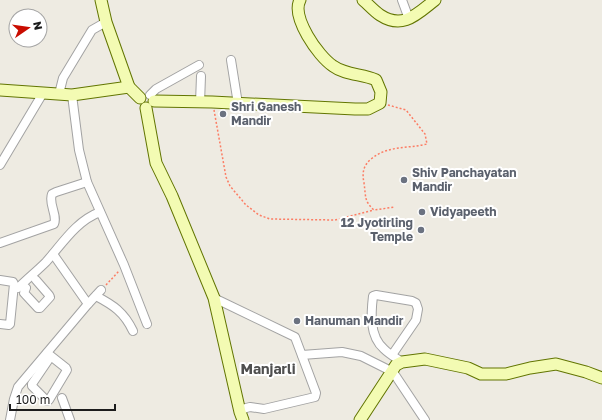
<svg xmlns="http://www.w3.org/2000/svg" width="602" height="420" viewBox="0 0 602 420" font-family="'Golos Text',sans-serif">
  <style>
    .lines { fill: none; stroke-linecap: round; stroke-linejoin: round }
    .street-casing { stroke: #a3a3a3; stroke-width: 10 }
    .secondary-casing { stroke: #627502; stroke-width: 13 }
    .path { stroke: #fc7d64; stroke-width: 1.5; stroke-dasharray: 2 2; stroke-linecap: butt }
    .street { stroke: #fff; stroke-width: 8 }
    .secondary { stroke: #f3fbb3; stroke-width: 11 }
    .worship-dot { fill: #6b7280; stroke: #fff; stroke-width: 1.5 }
    .labels { text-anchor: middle; stroke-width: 4; stroke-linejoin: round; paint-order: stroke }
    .worship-label { font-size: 12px; font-weight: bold; fill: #5b616d; stroke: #fff; text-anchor: start }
    .quarter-label { font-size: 14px; font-weight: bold; fill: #4f4f4f; stroke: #fff }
  </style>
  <rect width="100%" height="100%" fill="#eeebe2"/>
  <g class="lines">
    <defs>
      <g id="street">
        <path d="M402 0 409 19"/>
        <path d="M231 60 238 104"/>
        <path d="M59 94 63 78 92 30 106 22"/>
        <path d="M72 95 79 150 87 182 124 265 147 324"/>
        <path d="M150 95 156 89 199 65"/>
        <path d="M200 103 201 76"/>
        <path d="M0 165 43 93"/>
        <path d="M0 243 54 224C58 215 48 204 52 194L56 192 87 182"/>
        <path d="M53 254 88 304"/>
        <path d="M0 280 13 282 14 284 10 324 9 325 0 324"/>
        <path d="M22 285 26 288 24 293 25 294 38 308H40L50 297 49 295 36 280"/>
        <path d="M18 288C27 279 37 271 46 262 62 244 76 221 100 212"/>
        <path d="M96 296C113 305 124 312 133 331"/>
        <path d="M214 298 295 337 316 393 315 397 264 409 250 407 246 408 240 412"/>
        <path d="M47 353 66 368 67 370 49 400 47 401 32 386V384L51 356"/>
        <path d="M302 355 342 352 361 356 393 372 425 420"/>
        <path d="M392 355 416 320 418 309 416 303 412 301 376 295 373 296C371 313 369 336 384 349 389 354 396 358 402 362"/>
        <path d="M62 398 70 420"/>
        <path d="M10 420 14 399 18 387 88 304 101 290"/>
      </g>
      <g id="secondary">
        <path d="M101 0 106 22 129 87 140 98"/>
        <path d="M363 0C369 5 374 11 380 15 403 30 417 14 435 0"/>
        <path d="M0 90 72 95 129 87"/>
        <path d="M154 101 212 102 355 109H368L380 103 381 92 376 80C363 74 345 75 333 66 318 56 291 17 300 0"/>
        <path d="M146 108 156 163 172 196 214 298 240 412 243 420"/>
        <path d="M360 420 396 365 402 362 425 359 468 368 481 374H506L530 368 556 364 586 372 602 378"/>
      </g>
    </defs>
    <!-- street casing -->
    <use href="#street" class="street-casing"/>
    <!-- secondary casing -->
    <use href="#secondary" class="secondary-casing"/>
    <!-- path -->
    <g class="path">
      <path d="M388 105 406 110 425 134 427 144C407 149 388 145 371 159 363 166 362 173 364 183 366 197 364 201 374 210L395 207"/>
      <path d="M214 110 226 177 230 186 246 205 259 215 270 219 335 220 374 210"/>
      <path d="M106 285 119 271"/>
    </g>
    <!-- street -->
    <use href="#street" class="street"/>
    <!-- secondary -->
    <use href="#secondary" class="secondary"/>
  </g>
  <!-- markers -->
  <g class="worship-dot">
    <circle cx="223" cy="114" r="4"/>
    <circle cx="404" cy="180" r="4"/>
    <circle cx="422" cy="212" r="4"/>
    <circle cx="421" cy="230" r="4"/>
    <circle cx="297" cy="321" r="4"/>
  </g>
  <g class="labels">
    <!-- worship labels -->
    <g class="worship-label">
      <text x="231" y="111">Shri Ganesh<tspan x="231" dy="14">Mandir</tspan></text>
      <text x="412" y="177">Shiv Panchayatan<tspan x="412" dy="14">Mandir</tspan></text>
      <text x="430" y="216">Vidyapeeth</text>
      <text x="413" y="227" text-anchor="end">12 Jyotirling<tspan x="413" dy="14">Temple</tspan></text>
      <text x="305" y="325">Hanuman Mandir</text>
    </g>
    <!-- quarter labels -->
    <g class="quarter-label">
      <text x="268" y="374">Manjarli</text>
    </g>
  </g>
  <!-- north arrow -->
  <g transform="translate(28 28) rotate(77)"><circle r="19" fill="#ffffff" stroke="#a4a4a4"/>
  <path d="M0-3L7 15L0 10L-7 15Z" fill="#c90c00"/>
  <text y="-6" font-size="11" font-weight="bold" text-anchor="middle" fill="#1c1c1c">N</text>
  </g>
  <!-- scale -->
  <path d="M10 404v6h105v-6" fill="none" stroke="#1c1c1c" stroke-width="2"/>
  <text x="16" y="404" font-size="12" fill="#1c1c1c" stroke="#ffffff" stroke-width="3" paint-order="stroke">100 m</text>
</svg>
